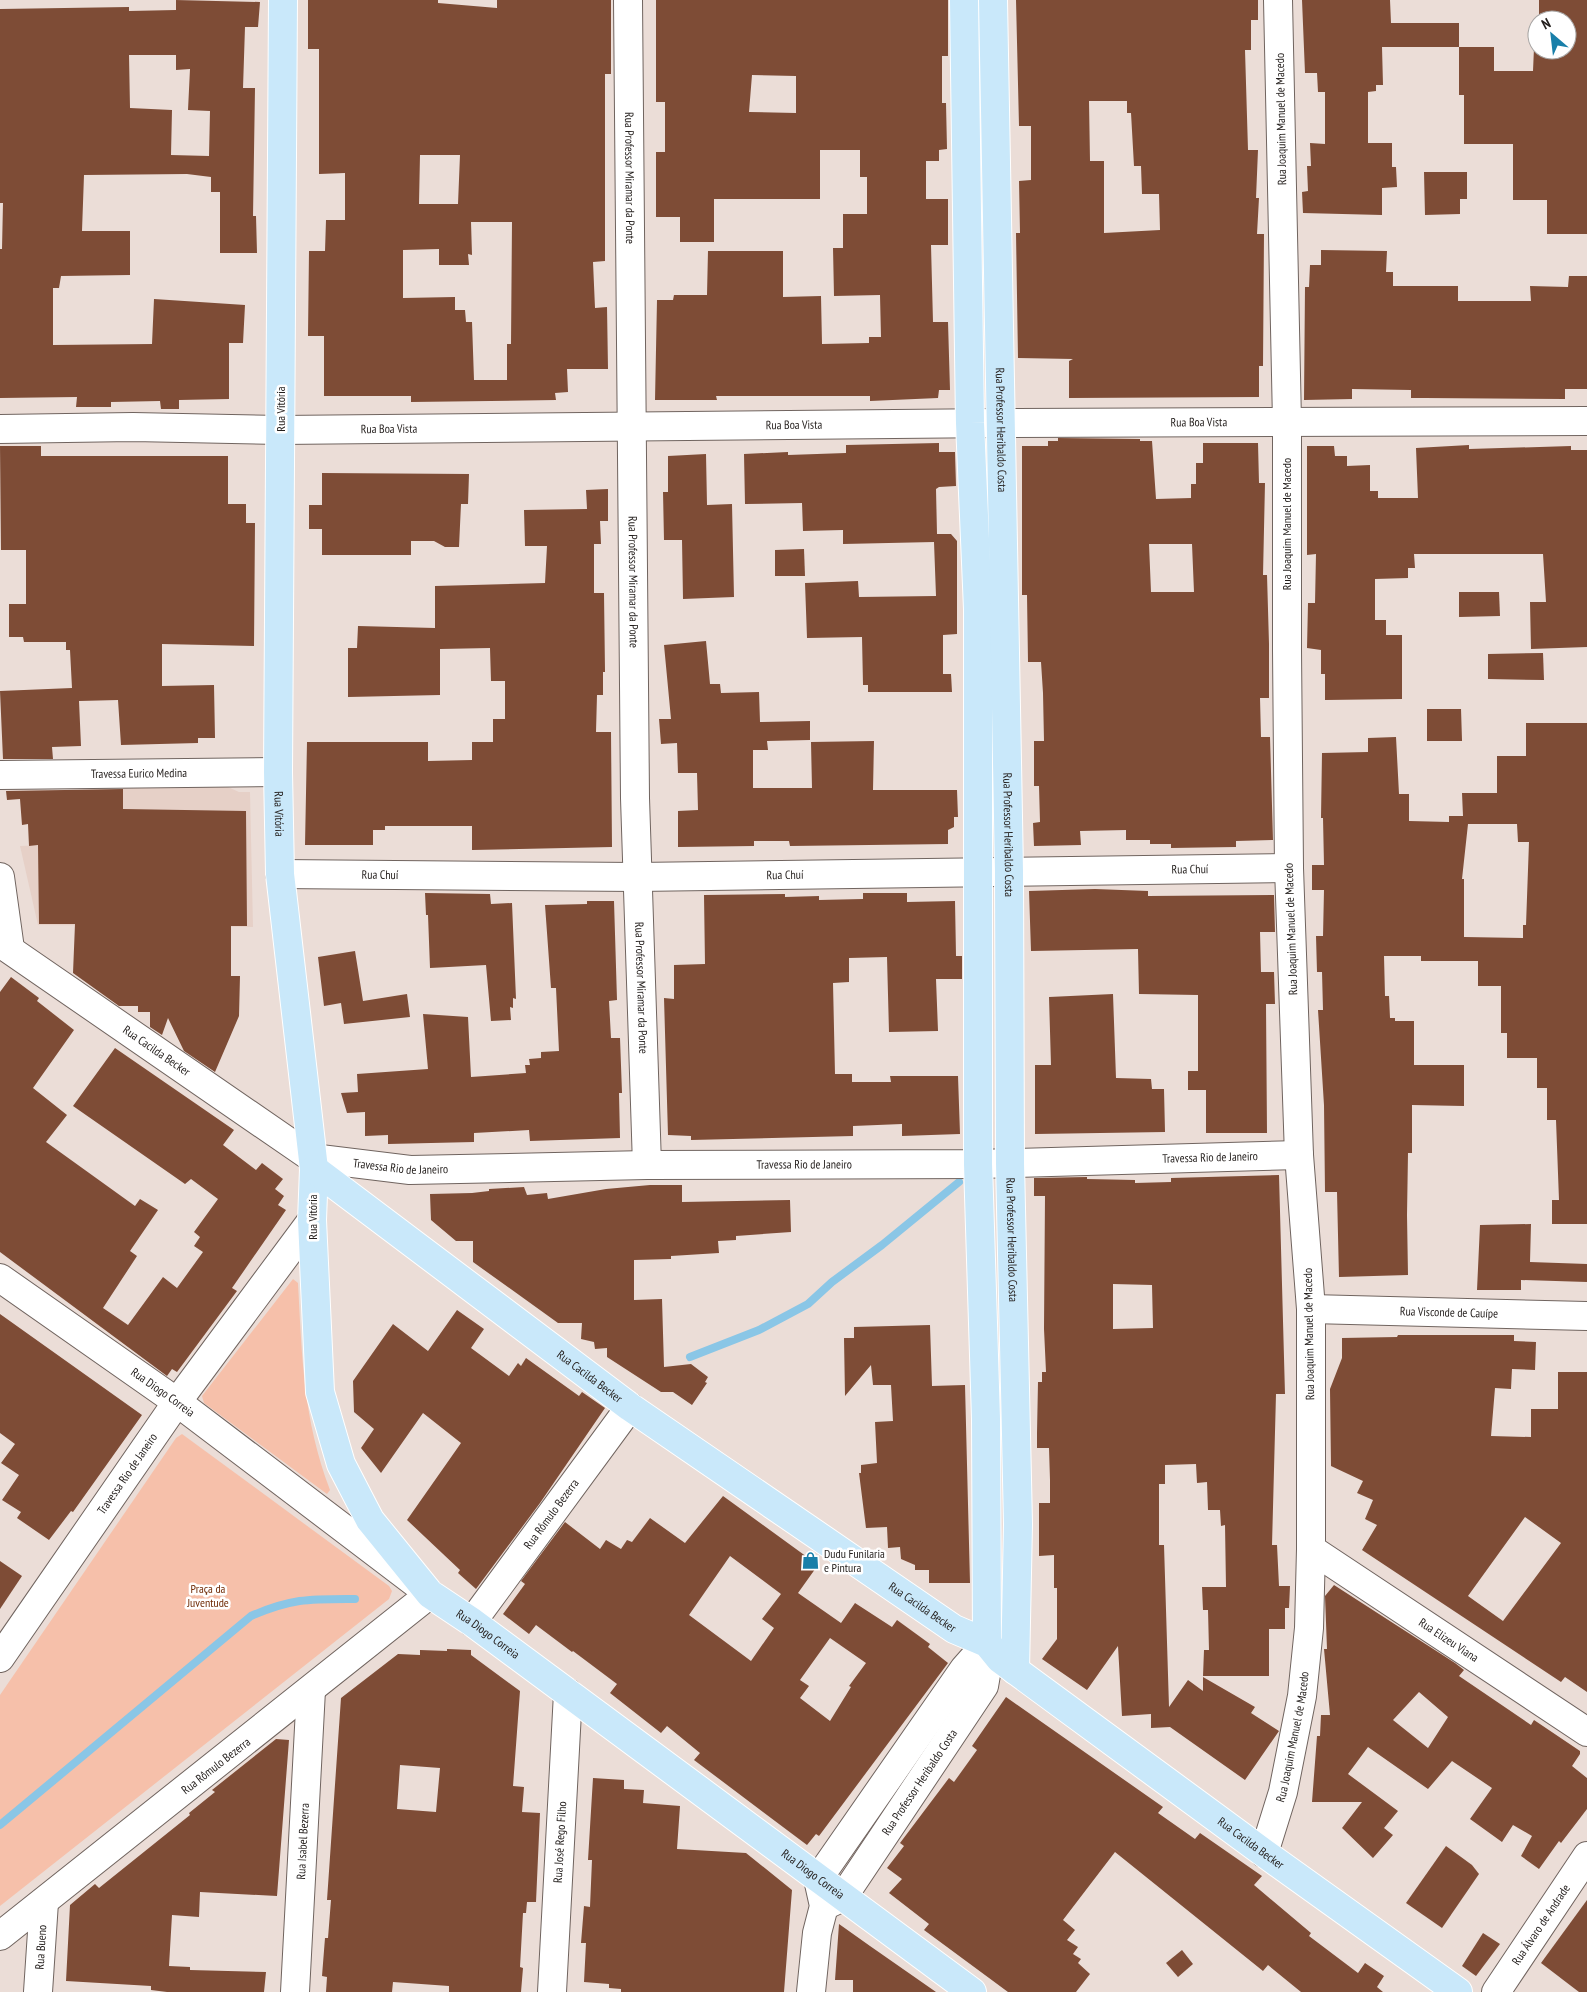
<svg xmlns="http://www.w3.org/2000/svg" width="1587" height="1992" viewBox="0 0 1587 1992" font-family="'PT Sans Narrow',sans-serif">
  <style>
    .built { fill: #e6d0c7 }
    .green { fill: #f6c0aa }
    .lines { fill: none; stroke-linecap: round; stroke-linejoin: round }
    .stream { stroke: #8ac6e6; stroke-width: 8 }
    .building { fill: #7e4c36; fill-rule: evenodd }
    .minor-casing { stroke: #70645f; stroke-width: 30 }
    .major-casing { stroke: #fff; stroke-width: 30 }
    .minor { stroke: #fff; stroke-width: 28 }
    .major { stroke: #c9e8fa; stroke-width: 28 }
    .labels { text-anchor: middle; stroke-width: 5; stroke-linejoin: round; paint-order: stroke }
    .street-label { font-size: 12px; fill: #231e1c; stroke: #fff }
    .poi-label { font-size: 12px; fill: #231e1c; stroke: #fff; text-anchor: start }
    .park-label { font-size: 12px; fill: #702c07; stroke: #fff }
  </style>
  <rect width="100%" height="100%" fill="#ebddd7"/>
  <!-- built -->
  <path class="built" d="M123 786 228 787 239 792H250L253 927 38 925 20 846 123 842Z"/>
  <!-- green -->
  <g class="green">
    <path d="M293 1279 298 1283C302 1357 303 1419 330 1490L327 1494 204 1403 202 1396Z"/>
    <path d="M182 1434 389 1586 392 1591 389 1599 0 1906V1695L176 1438Z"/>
  </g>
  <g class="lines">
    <!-- stream -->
    <g class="stream">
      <path d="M690 1357 759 1330 808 1304 832 1282 882 1245 959 1182"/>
      <path d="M0 1825 251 1616C293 1598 310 1599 355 1599"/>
    </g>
  </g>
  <!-- building -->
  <g class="building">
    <path d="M176 0 260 2 258 27H245L243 88H255L253 216H256L257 253H220V192H211V177L187 174 84 175 82 231H130V275L61 276 59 288H53V345L152 344 154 299 245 305 243 343H229V399L179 400V409H161L160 401 111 402V407H76L77 397 0 398V249H2L3 203H0V9L129 7V11L176 10ZM129 55H176V70L190 69 188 110 210 111 209 156 171 155 172 110 130 108Z"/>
    <path d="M308 0H438V3L497 8V0H611V74H605V261L593 262 595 308 607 307 608 369H567L568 392 555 393 556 400 411 402V396H324V336H308L309 251H325L326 220H345V173L319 174V49H308ZM420 155H460L458 204H419ZM471 222H512L511 344H507V380H474L472 322H466L465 310H455V297L403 298V250L439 249V265H469L468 254 472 255Z"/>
    <path d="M656 0H948V56H942V103H946L947 149 939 150V161H926V199H948V245H931L933 322H948L950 390H939L938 398 870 401V396H716L717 400H655L657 300H673L674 295H707L708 251H783V297L821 296 822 344 869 343V337H881L880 295 834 296 833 248H843V214H867V177H860V150H820V199H714V242H680V217H656V152H665V102H656ZM752 75 796 76V113L749 112Z"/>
    <path d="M1016 0H1258V20H1251V50H1245L1248 150H1258L1256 198H1259L1257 234H1264L1263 366H1259V397L1069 398V361L1073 359 1018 358 1016 233H1020L1019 181 1031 180V126H1019ZM1089 101H1127V113H1131L1134 166H1141L1142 194H1159L1160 230 1104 233V161H1090Z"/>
    <path d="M1302 0H1390L1391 23H1459V47H1494V71H1533L1534 48 1567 50V20H1539V0H1587V234H1547V200H1513V144H1464V95H1459V47H1382L1383 85H1376V91L1368 92V143H1392V167H1396L1397 187 1382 188V215L1303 213 1302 192 1308 191 1307 166H1311L1310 143 1325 144V92H1318L1317 73H1305Z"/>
    <path d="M1424 172H1467V199H1460V214L1425 215Z"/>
    <path d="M1321 250 1387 251 1386 272H1393V286H1458V301H1531L1530 286 1568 287 1569 276H1587V389H1565V399L1425 398H1411V390L1352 389V399L1304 400 1305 287H1309L1310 265H1321Z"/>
    <path d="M1058 438 1140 439V441H1152L1156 499 1191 498V484H1196V463H1203V443H1258L1259 483H1265L1263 575H1267L1269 644V698H1260L1261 737H1270L1273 840 1236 841V847L1171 848V844H1150V840H1126V830L1080 831 1081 845 1034 846 1033 823 1040 822 1039 786H1034V741H1044L1043 693 1041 662H1028L1027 595H1022V446H1048V441H1058ZM1149 544H1192L1194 592H1151Z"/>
    <path d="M939 443V452H955L956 486 939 487 936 489 937 534H951L957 541V634L943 635V674H951L952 692H868V685H863L862 637 807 638 805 583 858 581 859 597 936 596 934 542 843 544V530L803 531 802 503 745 504 744 454 788 452V455L846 453V445Z"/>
    <path d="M1469 445V449L1571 446V450H1587V647L1531 649 1530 602H1546L1543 554H1414L1415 568H1408V578L1375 579V620H1386V635H1402V699L1325 700V674H1321V650L1307 648 1308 603H1315L1316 554 1307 555V446H1334L1335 456H1347V466L1370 465V491H1378V498H1418L1416 448Z"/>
    <path d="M0 446H41V456H228V504H246V523H255L254 646 162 644V686L214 685 215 738H198V743L121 745 118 700 79 701 81 746 52 747 53 759H3L0 691 72 688 70 650H66V642H24L23 637H9V604H26V550H1Z"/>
    <path d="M706 454 707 505 732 504 734 597 683 599 682 540H664L663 492H668V456Z"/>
    <path d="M322 473 469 474 468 504H461L459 547H445L434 541H411V555H322V529H309V505H322Z"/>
    <path d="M608 489V521H600L601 544H594V593H604L605 672H603V695H597L596 732H611L612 847 472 850V826H385V830H373V845H305L307 742H428V761L472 760V742H493V719H505V681H491L490 648 440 649V695L348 697V648H357L358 626 435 628V586L545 583 547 546H525L524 510 587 509 586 490Z"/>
    <path d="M804 549 805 576H775V550Z"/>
    <path d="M1459 592H1499L1500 616 1459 617Z"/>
    <path d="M706 641 710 684H720L721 693 759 692 760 722 810 721V740L767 741 768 750H753V788H812L811 742 874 741 873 790H957L958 817H954V827L948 830V844L790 846 789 841H754V846L678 847V811L698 810 697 773H678L677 743 661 744 659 719H671L664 645Z"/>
    <path d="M1543 653 1544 680 1488 679V654Z"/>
    <path d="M1427 709H1461L1462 741H1427Z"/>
    <path d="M1526 723H1587V1224H1552V1200H1559L1556 1120H1547V1088H1537V1058H1507V1033H1501V986H1478V961H1421V956H1384L1385 996H1389L1390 1018H1395V1021H1414V1065H1464V1106L1412 1105V1153H1408L1407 1215 1408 1275 1339 1277 1337 1192H1325L1324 1105 1318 1010H1323L1322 972H1317L1316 936H1323L1324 890H1312V865H1324L1323 818H1321L1322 753 1368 752V738L1396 737 1399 794H1409V821L1449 822V816H1463L1462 793H1497V756H1526ZM1468 824H1517L1518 842H1529L1526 925H1523V938L1464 937V879H1462Z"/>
    <path d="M123 789V809L246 811 247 926H231V976H240L239 1016 215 1072 184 1051 168 1018 162 1035 150 1027V1012H138V1006H119L73 973 75 924H39L38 845 29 846 28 824 22 825 20 799 7 800 6 791Z"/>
    <path d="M1095 889 1148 891V896L1274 895 1275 932H1260L1261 972H1274L1275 1004H1266L1267 1133H1206V1090H1188V1071H1198V995L1139 994 1138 949 1031 951 1029 891Z"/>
    <path d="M425 893 490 894 491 904 512 903 516 999 513 998V1008L510 1007 511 1020 491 1021 486 965 430 968 428 915H426Z"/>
    <path d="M863 893H907V902L955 901 956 956H962V979H936L938 1031 889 1032 887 957 849 958V982L833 983 835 1074H852V1082H891L890 1076H958L960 1134 902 1136V1124L853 1126V1136L691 1140V1136L668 1135 664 998 674 999V965L705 964 704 895 785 894V897L819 896V900L863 899Z"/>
    <path d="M587 901H614L617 1000 609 1001 611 1038H620L622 1093H619L620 1138 530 1141 529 1130 474 1133V1142L388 1144V1135L365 1136V1112L347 1113 341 1093 358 1092 357 1074 428 1069 423 1014 468 1017 471 1077 526 1073 525 1065H530L529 1059 541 1058V1052L559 1051 556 988H551L545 905 587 904Z"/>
    <path d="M355 951 363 1001 407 994 410 1017 344 1024 341 1003 324 1006 318 957Z"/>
    <path d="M11 977 39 998 37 1001 74 1030 33 1088 67 1115 46 1142 135 1206 140 1199 158 1210 130 1251 137 1256 103 1308 128 1325 163 1277 177 1288 203 1252 194 1246 200 1237 194 1232 218 1199 191 1179 185 1184 73 1106 115 1048 234 1130 223 1145 256 1170 262 1163 283 1179 275 1189 284 1196 278 1205 286 1210 232 1288 237 1291 177 1372 172 1369 167 1376 0 1252V992Z"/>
    <path d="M1113 994 1116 1078 1151 1079 1152 1089H1164L1165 1132 1035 1134V1065H1051L1049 997Z"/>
    <path d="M1279 1175 1285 1394H1276L1272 1545H1277L1279 1586H1290L1289 1608H1285V1629H1269V1676H1203L1204 1650H1209L1208 1610H1203L1202 1587H1226L1225 1525 1221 1526 1220 1510H1208L1207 1482 1197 1483 1196 1464 1165 1465V1484H1159V1545H1164L1169 1707 1188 1680 1203 1691V1677L1255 1707 1251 1713 1279 1731 1245 1780 1170 1727 1151 1728V1714L1122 1716 1118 1646 1087 1690 1042 1659 1057 1639V1588H1054V1555L1039 1556V1503H1050V1480L1049 1448H1037V1433L1038 1382H1042V1372H1046L1044 1329 1045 1196H1034V1178L1087 1177V1179L1135 1180V1183L1171 1182V1178ZM1113 1284 1152 1285 1153 1328 1113 1329Z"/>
    <path d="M650 1185H682V1202L790 1200 791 1232 736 1236V1240L718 1241 719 1253 671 1256V1259L634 1260V1300L662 1299 664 1367 691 1364 708 1377 705 1382 707 1383 692 1405 673 1392H661L607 1357V1348L595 1349 594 1342 581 1339 582 1323H558L473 1262V1241H456L431 1220 430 1194 472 1193 489 1191V1189L524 1187 527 1195 547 1193 548 1199 606 1189Z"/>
    <path d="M1531 1224 1530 1262 1587 1264V1282L1521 1280V1290H1477L1480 1225Z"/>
    <path d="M457 1310 484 1329 471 1348 509 1376 518 1363 521 1366 526 1358 579 1396 582 1392 605 1408 540 1503 476 1589 458 1573 460 1570 407 1520 461 1443 423 1413 381 1473 361 1448 374 1429 354 1412 353 1381 393 1324 428 1351Z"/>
    <path d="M0 1314 142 1415 73 1512 71 1511 49 1540 17 1518 21 1512 2 1500 19 1475 1 1463 15 1444 0 1433Z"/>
    <path d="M930 1325 932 1386 965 1385 970 1583H929V1570H915V1565L901 1559 900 1547 888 1548 887 1527 866 1528 859 1473H861V1465L877 1463 875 1422 893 1421 891 1385H873L871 1365 845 1396 844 1338H854V1327Z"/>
    <path d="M1398 1335H1514V1341L1536 1342 1535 1370 1512 1369 1511 1389 1495 1388 1491 1436 1531 1437V1409H1558V1372H1587V1692L1565 1677 1561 1682 1362 1550 1377 1525 1365 1519 1373 1500 1357 1493 1363 1481 1331 1466 1330 1389 1342 1358V1338L1397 1337ZM1525 1517 1561 1543 1503 1621 1468 1596Z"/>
    <path d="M723 1496 818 1565 798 1593 841 1623 855 1603 892 1627 897 1620 930 1644 928 1647 948 1663 819 1836 816 1834 807 1845 694 1760 700 1753 667 1726 661 1733 610 1693 617 1684 573 1651 572 1652 536 1625 529 1634 503 1614 525 1584 521 1581 565 1522 600 1549 606 1540 621 1549 627 1540 632 1542 650 1518 685 1543ZM730 1556 781 1594 762 1619 774 1628 751 1661 689 1615ZM830 1638 866 1663 849 1686 851 1687 830 1721 800 1698 809 1686 800 1680Z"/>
    <path d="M0 1561 22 1576 0 1609Z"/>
    <path d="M1334 1585 1455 1663 1464 1670 1459 1676 1531 1725 1534 1720 1580 1751V1754L1572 1766 1587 1778V1809L1561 1843 1559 1841 1539 1869 1521 1856 1532 1836 1513 1825 1502 1842 1470 1819 1492 1788 1452 1761 1428 1789 1368 1747 1348 1774 1398 1811 1384 1828 1393 1835 1373 1858 1342 1828 1362 1802H1312L1317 1736H1320L1321 1715H1330L1324 1649H1327L1325 1596ZM1419 1692 1448 1717 1428 1748 1393 1720Z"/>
    <path d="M447 1649 471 1650V1655L520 1691 513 1786 524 1787 522 1812 540 1813 536 1902H527L526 1913H523L520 1967 523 1968 521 1992H449V1986L393 1982 392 1992H326L327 1977 322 1976 325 1938H328L331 1900H327L341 1698 398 1654 420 1655V1650L447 1651ZM400 1765 440 1768 436 1812 397 1809Z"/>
    <path d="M1006 1697 1163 1807 1158 1813 1195 1839 1200 1833 1262 1876 1254 1885 1311 1933 1309 1936 1358 1973 1365 1963 1384 1976 1377 1987 1383 1992H1301L1268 1965 1263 1971 1115 1852 1063 1920 1075 1930 1067 1940 1078 1947 1073 1954 1081 1959 1078 1963 1090 1974 1076 1992H1008L924 1930 929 1924 889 1893 902 1879 887 1868 904 1846 900 1843 949 1778 954 1782 977 1750 972 1746Z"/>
    <path d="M276 1739 289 1740 277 1896 200 1892 199 1917 172 1915 169 1966 190 1967V1970L266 1972 264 1992H167L151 1990V1986L66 1981 70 1905 95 1884 99 1888 190 1815 189 1813 215 1792 212 1790Z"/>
    <path d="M593 1778 624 1780V1789L644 1790 643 1803 680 1806 677 1849 746 1853 792 1890 784 1992H621V1989L609 1988V1984L584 1982 586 1943H581L584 1906 590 1907 592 1860H588Z"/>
    <path d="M1446 1846 1472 1865 1479 1874 1442 1928 1406 1903Z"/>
    <path d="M1587 1900V1992H1579L1541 1963Z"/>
    <path d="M839 1924 870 1946 936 1992H853V1980H835Z"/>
    <path d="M1483 1933 1500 1944 1476 1976 1462 1966Z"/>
    <path d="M1182 1950 1193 1964 1178 1977 1166 1963Z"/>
  </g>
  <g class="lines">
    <defs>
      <g id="minor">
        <path id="s1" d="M628 0 635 798 647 1165"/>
        <path id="s2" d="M0 429 133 427 280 430 1001 423 1587 421"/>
        <path id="s3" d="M0 775 278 772"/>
        <path id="s4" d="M280 874 637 877 1289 868"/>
        <path d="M0 877 10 949"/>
        <path id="s5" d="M0 943 312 1158 410 1170 647 1165 978 1164 1299 1155"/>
        <path id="s6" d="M0 1278 177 1402 430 1594 0 1936"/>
        <path id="s7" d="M1311 1309 1587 1316"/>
        <path id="s8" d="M1311 1549 1587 1732"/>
        <path id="s9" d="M472 1622 630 1407"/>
        <path id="s10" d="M0 1658 177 1402 312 1220"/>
        <path id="s11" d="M1264 1853 1283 1792 1302 1696 1309 1628 1311 1549V1309L1299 1155 1289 868 1287 650V422L1278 0"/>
        <path id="s12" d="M824 1906 843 1897 984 1686 988 1663 987 1643"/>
        <path id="s13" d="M38 1992 44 1902"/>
        <path id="s14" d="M295 1992 311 1690"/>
        <path id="s15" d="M552 1992 568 1693"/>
        <path d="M811 1992 817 1933 824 1906 818 1879 964 1669 987 1643"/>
        <path id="s16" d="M1496 1992 1587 1856"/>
      </g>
      <g id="major">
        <path id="s17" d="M283 0 278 772 280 874 314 1169 312 1220 320 1392 341 1464 370 1520 430 1594 472 1622 972 1992"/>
        <path d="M964 0 970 423 978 609V1164L986 1419 987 1643"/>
        <path id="s18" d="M993 0 1009 871 1010 1163 1018 1524 1015 1670"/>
        <path id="s19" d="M314 1169 630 1407 954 1629 987 1643 1000 1659 1264 1853 1458 1992"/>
      </g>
    </defs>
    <!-- minor casing -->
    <use href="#minor" class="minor-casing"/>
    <!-- major casing -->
    <use href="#major" class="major-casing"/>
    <!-- minor -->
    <use href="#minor" class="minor"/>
    <!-- major -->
    <use href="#major" class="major"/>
  </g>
  <!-- icons -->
  <defs>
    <symbol id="shop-bare" viewBox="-9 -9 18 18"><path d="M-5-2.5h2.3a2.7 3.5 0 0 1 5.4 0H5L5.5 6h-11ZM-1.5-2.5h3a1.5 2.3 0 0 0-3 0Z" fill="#197fa9" stroke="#fff" stroke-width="2.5" paint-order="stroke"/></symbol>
  </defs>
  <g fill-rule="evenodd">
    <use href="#shop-bare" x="798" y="1548" width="25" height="25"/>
  </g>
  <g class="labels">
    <!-- street labels -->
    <g class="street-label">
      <text transform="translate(1281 119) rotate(-91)" y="4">Rua Joaquim Manuel de Macedo</text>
      <text dy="4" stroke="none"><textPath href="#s1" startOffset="178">Rua Professor Miramar da Ponte</textPath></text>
      <text transform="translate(281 409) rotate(-90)" y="4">Rua Vitória</text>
      <text dy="4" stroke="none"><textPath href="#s2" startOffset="1199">Rua Boa Vista</textPath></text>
      <text dy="4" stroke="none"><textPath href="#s2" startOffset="794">Rua Boa Vista</textPath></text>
      <text dy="4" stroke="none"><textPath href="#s2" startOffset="389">Rua Boa Vista</textPath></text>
      <text dy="4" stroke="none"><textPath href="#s18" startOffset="430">Rua Professor Heribaldo Costa</textPath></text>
      <text transform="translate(1287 524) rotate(-90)" y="4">Rua Joaquim Manuel de Macedo</text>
      <text dy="4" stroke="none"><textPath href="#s1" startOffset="582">Rua Professor Miramar da Ponte</textPath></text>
      <text dy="4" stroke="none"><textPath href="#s3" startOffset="139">Travessa Eurico Medina</textPath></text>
      <text dy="4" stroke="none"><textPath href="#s17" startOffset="814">Rua Vitória</textPath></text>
      <text dy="4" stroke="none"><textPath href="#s18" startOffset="835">Rua Professor Heribaldo Costa</textPath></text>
      <text dy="4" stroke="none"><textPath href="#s4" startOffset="910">Rua Chuí</textPath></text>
      <text dy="4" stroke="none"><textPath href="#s4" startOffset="100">Rua Chuí</textPath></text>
      <text dy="4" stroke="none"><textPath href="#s4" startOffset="505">Rua Chuí</textPath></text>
      <text transform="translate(1291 929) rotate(-92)" y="4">Rua Joaquim Manuel de Macedo</text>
      <text dy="4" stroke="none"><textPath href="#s1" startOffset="988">Rua Professor Miramar da Ponte</textPath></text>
      <text dy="4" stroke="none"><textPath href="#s5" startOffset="190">Rua Cacilda Becker</textPath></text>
      <text dy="4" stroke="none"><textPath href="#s5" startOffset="1278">Travessa Rio de Janeiro</textPath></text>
      <text dy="4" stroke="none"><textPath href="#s5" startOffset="872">Travessa Rio de Janeiro</textPath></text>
      <text dy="4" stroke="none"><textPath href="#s5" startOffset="468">Travessa Rio de Janeiro</textPath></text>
      <text transform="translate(313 1217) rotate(-90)" y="4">Rua Vitória</text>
      <text dy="4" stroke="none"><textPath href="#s18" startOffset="1240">Rua Professor Heribaldo Costa</textPath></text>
      <text dy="4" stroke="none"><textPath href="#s7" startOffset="138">Rua Visconde de Cauípe</textPath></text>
      <text transform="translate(1309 1334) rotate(-91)" y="4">Rua Joaquim Manuel de Macedo</text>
      <text dy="4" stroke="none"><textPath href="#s19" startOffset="345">Rua Cacilda Becker</textPath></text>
      <text dy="4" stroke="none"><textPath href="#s6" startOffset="199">Rua Diogo Correia</textPath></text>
      <text dy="4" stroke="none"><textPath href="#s10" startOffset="224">Travessa Rio de Janeiro</textPath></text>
      <text dy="4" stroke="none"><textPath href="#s9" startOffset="134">Rua Rômulo Bezerra</textPath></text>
      <text dy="4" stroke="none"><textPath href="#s19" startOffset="750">Rua Cacilda Becker</textPath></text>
      <text dy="4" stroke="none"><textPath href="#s17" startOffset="1698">Rua Diogo Correia</textPath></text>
      <text dy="4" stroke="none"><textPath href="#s8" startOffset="165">Rua Elizeu Viana</textPath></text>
      <text dy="4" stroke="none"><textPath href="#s11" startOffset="120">Rua Joaquim Manuel de Macedo</textPath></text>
      <text transform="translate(216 1766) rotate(-38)" y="4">Rua Rômulo Bezerra</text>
      <text dy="4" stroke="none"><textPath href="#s12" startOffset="159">Rua Professor Heribaldo Costa</textPath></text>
      <text dy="4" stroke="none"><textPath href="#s14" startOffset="151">Rua Isabel Bezerra</textPath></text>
      <text dy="4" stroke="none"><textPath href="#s15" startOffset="150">Rua José Rego Filho</textPath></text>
      <text dy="4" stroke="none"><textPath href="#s19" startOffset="1156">Rua Cacilda Becker</textPath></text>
      <text dy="4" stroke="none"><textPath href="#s17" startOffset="2102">Rua Diogo Correia</textPath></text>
      <text dy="4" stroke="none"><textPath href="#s16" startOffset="81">Rua Álvaro de Andrade</textPath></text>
      <text dy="4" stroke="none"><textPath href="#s13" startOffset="45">Rua Bueno</textPath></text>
    </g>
    <!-- poi labels -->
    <g class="poi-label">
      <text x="824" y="1558">Dudu Funilaria<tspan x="824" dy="14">e Pintura</tspan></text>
    </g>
    <!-- park labels -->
    <g class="park-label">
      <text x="208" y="1593">Praça da<tspan x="208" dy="14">Juventude</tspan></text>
    </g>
  </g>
  <!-- north arrow -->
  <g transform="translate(1552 35) rotate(332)"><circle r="24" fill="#ffffff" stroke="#a7a5a4"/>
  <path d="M0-4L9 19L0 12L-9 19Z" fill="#197fa9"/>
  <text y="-8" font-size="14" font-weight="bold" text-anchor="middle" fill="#231e1c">N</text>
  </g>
</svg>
